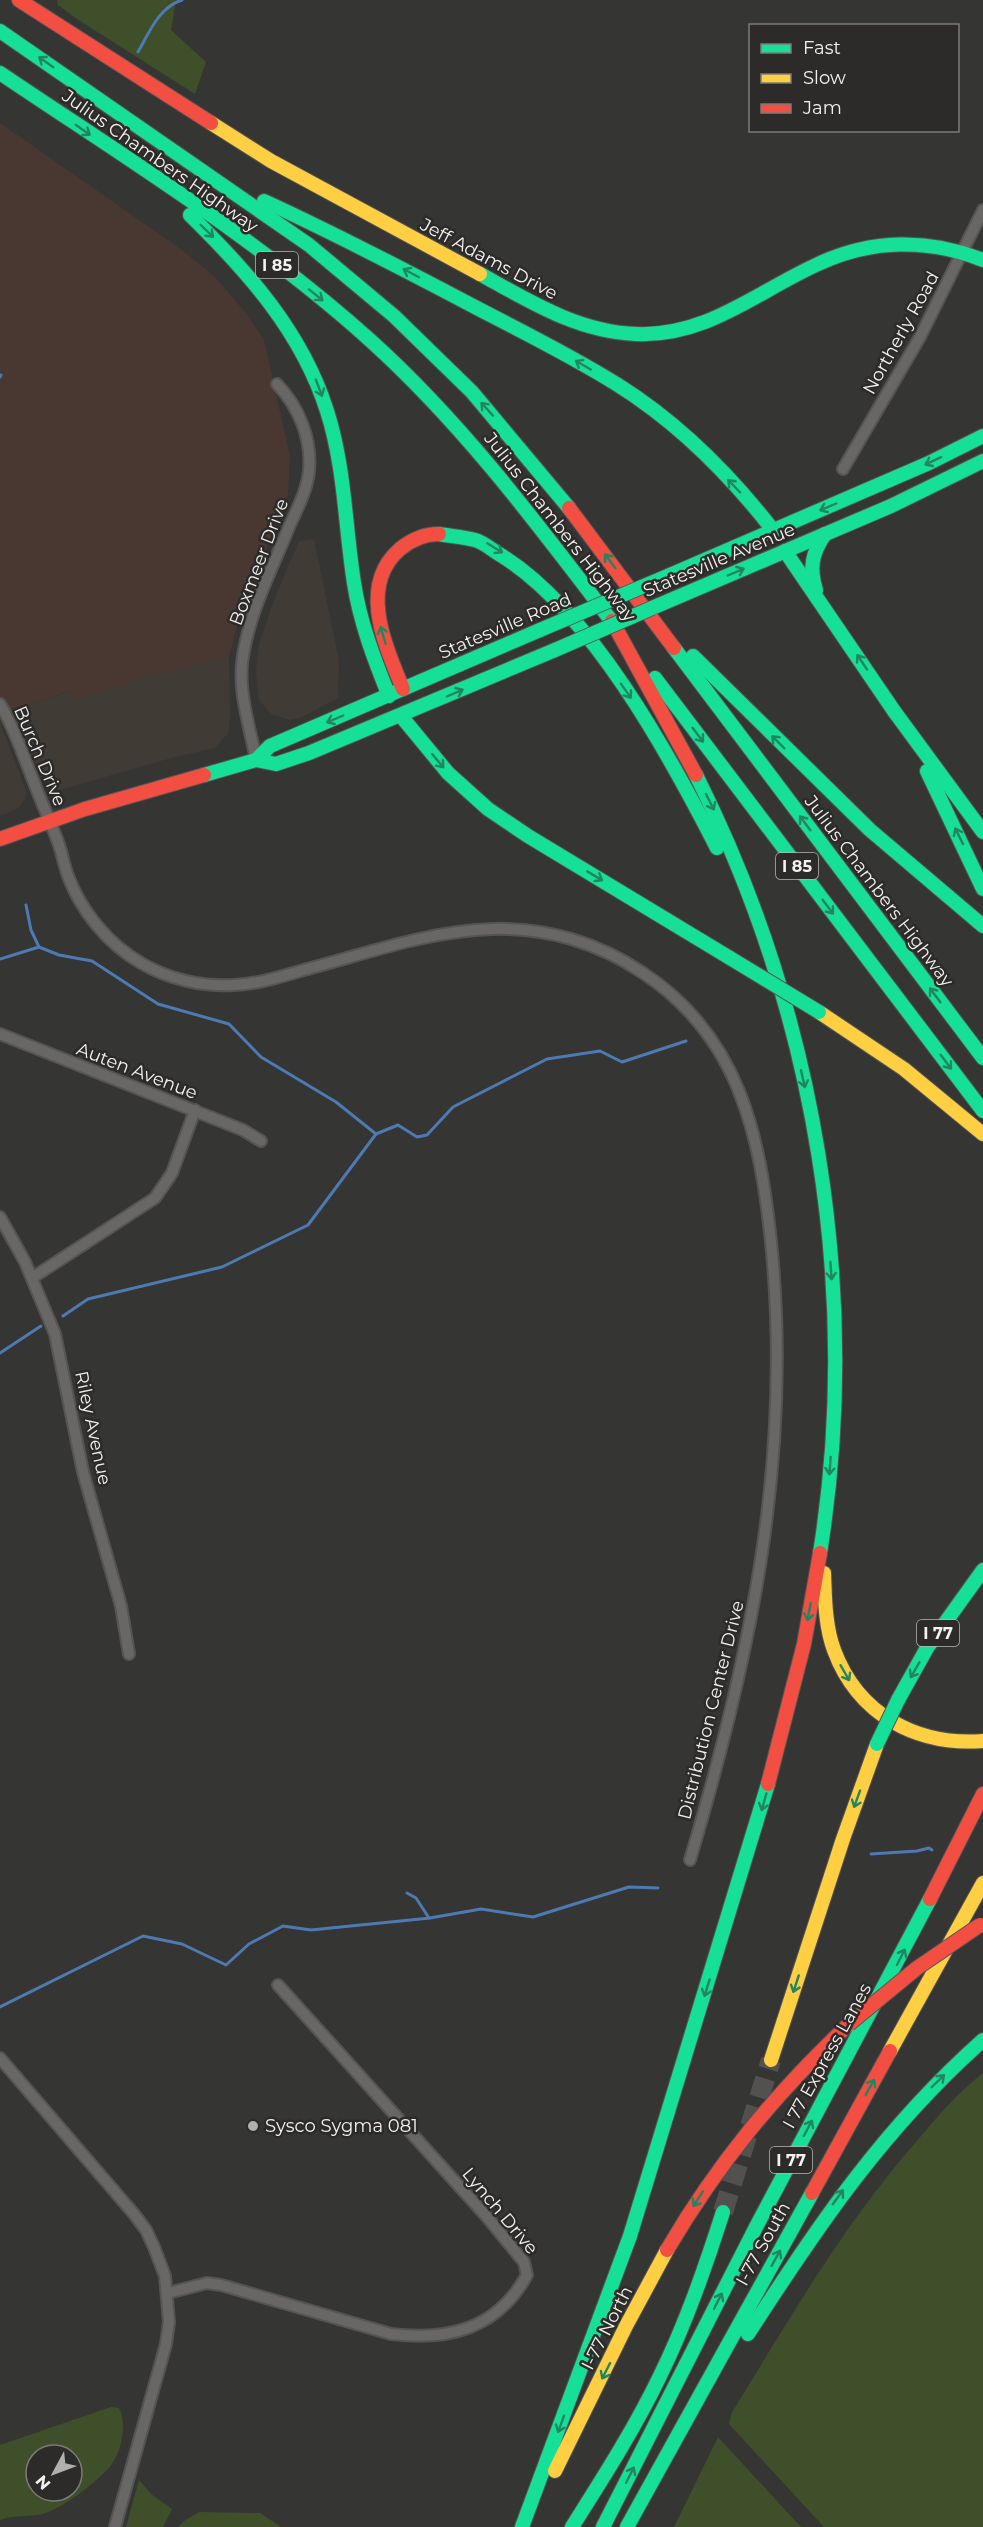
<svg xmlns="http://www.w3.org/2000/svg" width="983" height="2527" viewBox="0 0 983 2527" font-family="Montserrat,sans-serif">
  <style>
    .built { fill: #403c35 }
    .industrial { fill: #483831 }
    .green { fill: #3f4f29; fill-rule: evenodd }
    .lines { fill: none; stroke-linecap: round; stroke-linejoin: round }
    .stream { stroke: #4e7ab3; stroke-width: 3 }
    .highway-tunnel { stroke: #525150; stroke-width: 20; stroke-dasharray: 20 10; stroke-linecap: butt }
    .street-casing { stroke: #555453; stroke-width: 14 }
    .fast-casing { stroke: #555453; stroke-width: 16 }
    .slow-casing { stroke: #555453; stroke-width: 16 }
    .jam-casing { stroke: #555453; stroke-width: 16 }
    .street { stroke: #686766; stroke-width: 10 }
    .fast { stroke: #16e098; stroke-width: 14 }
    .slow { stroke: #ffcf43; stroke-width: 14 }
    .jam { stroke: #f24e42; stroke-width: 14 }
    .fast-bridge-casing { stroke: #555453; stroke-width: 16; stroke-linecap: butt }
    .jam-bridge-casing { stroke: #555453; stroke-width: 16; stroke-linecap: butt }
    .fast-bridge { stroke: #16e098; stroke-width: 14 }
    .jam-bridge { stroke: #f24e42; stroke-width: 14 }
    .oneway { stroke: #218660 }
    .poi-dot { fill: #b0b0af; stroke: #2c2b29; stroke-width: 2 }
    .labels { text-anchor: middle; stroke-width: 5; stroke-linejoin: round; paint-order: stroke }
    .shield { fill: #2c2b29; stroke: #b7b6b5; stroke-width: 1.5 }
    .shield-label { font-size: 16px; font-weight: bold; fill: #f3f2f1 }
    .street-label { font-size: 18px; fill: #f3f2f1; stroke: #2c2b29 }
    .poi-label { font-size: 18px; fill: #f3f2f1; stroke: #2c2b29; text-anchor: start }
  </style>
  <rect width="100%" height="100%" fill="#353534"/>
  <!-- built -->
  <g class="built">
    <path d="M314 539 339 661 338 698 302 717 290 720 271 714 259 700 256 671 259 644 274 600 299 541Z"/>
    <path d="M229 657 230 718 228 733 215 748 171 758 53 792 38 772 17 710 70 691 72 700 145 678Z"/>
    <path d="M0 722 27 794 19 808 0 816Z"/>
  </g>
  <!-- industrial -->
  <path class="industrial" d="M0 123 182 250 214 276 246 313 264 340 290 456 288 496 243 605 229 657 145 678 72 701 69 691 17 710 0 713Z"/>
  <!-- green -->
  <g class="green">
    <path d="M57 0H176L171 30 206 62 195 94 77 19 58 5Z"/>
    <path d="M983 2073V2527H824L729 2424 731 2414C789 2320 843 2225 916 2142 937 2117 957 2093 983 2073Z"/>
    <path d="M111 2407 119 2408C128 2425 121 2456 107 2470 91 2486 68 2504 46 2513 32 2518 14 2514 0 2520V2445ZM36 2455H72V2491H36Z"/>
    <path d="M718 2437 801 2527H674Z"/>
    <path d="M139 2480 151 2494 172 2509 163 2527H126Z"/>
    <path d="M199 2512 260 2513 281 2527H178L184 2521Z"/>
  </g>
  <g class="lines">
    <!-- stream -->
    <g class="stream">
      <path d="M138 52C149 33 159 7 182 0"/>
      <path d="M0 377 1 375"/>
      <path d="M26 905 31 930 39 947"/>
      <path d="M0 959 39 947 59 955 92 961 158 1004 229 1024 261 1057 336 1102 376 1134"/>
      <path d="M63 1316 88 1299 222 1267 308 1225 376 1134 398 1125 417 1137 427 1135 453 1107 547 1059 600 1051 622 1062 686 1041"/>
      <path d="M0 1353 41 1326"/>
      <path d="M871 1854 917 1851 929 1848 932 1850"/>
      <path d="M407 1893 416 1898 429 1918"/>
      <path d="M0 2007 143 1936 182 1944 226 1965 249 1944 283 1926 311 1930 430 1918 481 1909 533 1917 629 1887 658 1888"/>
    </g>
    <!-- highway-tunnel -->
    <path class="highway-tunnel" d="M723 2212 771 2060"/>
    <defs>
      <g id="street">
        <path d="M843 469 920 337 983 210"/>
        <path d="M0 704C15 729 24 758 35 785 42 804 51 823 58 842 62 853 64 865 68 876 81 911 108 944 141 963 168 979 202 987 234 985 260 984 286 975 311 968 371 952 430 931 492 929 546 927 599 943 643 973 739 1036 760 1135 771 1242 793 1457 751 1655 690 1860"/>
        <path d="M256 760C250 727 237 690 243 656 250 611 272 569 289 527 297 509 307 491 309 471 312 439 299 407 277 384"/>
        <path d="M0 1034 243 1130 261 1141"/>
        <path d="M0 1217 25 1262 55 1334 83 1472 121 1606 129 1654"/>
        <path d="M32 1278 155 1198 172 1173 195 1110"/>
        <path d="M0 2058 134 2214 146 2230 154 2247 165 2276 169 2322 166 2344 115 2527"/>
        <path d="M168 2293 207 2283 221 2285 391 2334C449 2341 497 2329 527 2275L524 2262 487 2217 278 1985"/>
      </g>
      <g id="fast">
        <path d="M0 31 309 245 394 316 472 392 569 508"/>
        <path d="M0 73C126 158 258 239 371 341 462 423 536 522 610 619"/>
        <path d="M264 201C336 234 405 270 475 307 523 332 572 356 618 385 677 422 730 475 773 530"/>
        <path d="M190 215C248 272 302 332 327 411 345 467 345 526 354 583 360 622 374 659 389 696"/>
        <path d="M480 274C529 301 578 332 636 334 706 337 755 293 816 265 870 239 928 238 983 260"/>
        <path d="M439 534C450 536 464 537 475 540 483 542 491 549 499 554 590 609 669 754 717 848"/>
        <path d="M785 551 894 711 983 832"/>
        <path d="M670 575 929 463 983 436"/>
        <path d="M816 590C809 568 812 553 825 534"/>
        <path d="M652 608 891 506 983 461"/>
        <path d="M674 648 983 1058"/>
        <path d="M693 656 870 830 983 926"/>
        <path d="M655 678 983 1111"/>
        <path d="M401 716 448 773 488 809 528 836 730 958"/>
        <path d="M256 760 270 746 540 630"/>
        <path d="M927 771 983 889"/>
        <path d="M204 775 256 760 276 764 309 753 555 650"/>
        <path d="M696 775C815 1012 862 1290 820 1553"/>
        <path d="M898 1700 927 1648 983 1570"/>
        <path d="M748 2334C819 2224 884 2128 983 2040"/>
        <path d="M522 2527 630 2236 768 1784"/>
        <path d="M572 2527C603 2478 635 2428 660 2376 686 2323 705 2268 723 2212"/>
        <path d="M603 2527 756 2227 930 1899"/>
        <path d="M627 2527 812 2193"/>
      </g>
      <g id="slow">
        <path d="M211 123 271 161 480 274"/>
        <path d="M819 1012 904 1069 983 1134"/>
        <path d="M824 1573C825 1598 825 1626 834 1650 858 1715 917 1746 983 1741"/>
        <path d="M890 2051 983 1883"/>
        <path d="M771 2060 843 1839 877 1744"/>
        <path d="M555 2471 626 2326 667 2250"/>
      </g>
      <g id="jam">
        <path d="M19 0 211 123"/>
        <path d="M569 508 674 648"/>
        <path d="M612 621 696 775"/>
        <path d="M403 689C386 647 357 586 400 549 411 540 425 534 439 534"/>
        <path d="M0 839 85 809 204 775"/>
        <path d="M768 1784 804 1644 820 1553"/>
        <path d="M930 1899 983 1794"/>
        <path d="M812 2193 890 2051"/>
        <path d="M667 2250C718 2163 776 2093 849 2024"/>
      </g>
    </defs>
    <!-- street casing -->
    <use href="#street" class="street-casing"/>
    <!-- fast casing -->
    <use href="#fast" class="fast-casing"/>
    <!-- slow casing -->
    <use href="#slow" class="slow-casing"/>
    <!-- jam casing -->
    <use href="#jam" class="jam-casing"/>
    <!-- street -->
    <use href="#street" class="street"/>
    <!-- fast -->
    <use href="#fast" class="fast"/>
    <!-- slow -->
    <use href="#slow" class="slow"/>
    <!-- jam -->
    <use href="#jam" class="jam"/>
    <defs>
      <g id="fast-bridge">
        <path d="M540 630 670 575"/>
        <path d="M555 650 652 608"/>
        <path d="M730 958 819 1012"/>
        <path d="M877 1744 898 1700"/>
      </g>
      <path id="jam-bridge" d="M849 2024 917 1968 980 1925"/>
    </defs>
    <!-- fast-bridge casing -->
    <use href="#fast-bridge" class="fast-bridge-casing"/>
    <!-- jam-bridge casing -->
    <use href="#jam-bridge" class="jam-bridge-casing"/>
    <!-- fast-bridge -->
    <use href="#fast-bridge" class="fast-bridge"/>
    <!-- jam-bridge -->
    <use href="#jam-bridge" class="jam-bridge"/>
  </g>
  <!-- one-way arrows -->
  <defs><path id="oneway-shaft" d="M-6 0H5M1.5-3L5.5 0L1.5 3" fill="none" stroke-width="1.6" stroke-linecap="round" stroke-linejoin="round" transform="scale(1.5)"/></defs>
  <g class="oneway">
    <use href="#oneway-shaft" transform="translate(46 62) rotate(-145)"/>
    <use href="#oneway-shaft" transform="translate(83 130) rotate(35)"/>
    <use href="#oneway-shaft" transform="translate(207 231) rotate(44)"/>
    <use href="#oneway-shaft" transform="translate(411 273) rotate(-152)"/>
    <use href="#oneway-shaft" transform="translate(316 295) rotate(39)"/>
    <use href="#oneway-shaft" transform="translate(583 365) rotate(-150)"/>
    <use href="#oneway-shaft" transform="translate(319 388) rotate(69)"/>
    <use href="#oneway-shaft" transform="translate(487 409) rotate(-132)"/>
    <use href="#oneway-shaft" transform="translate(933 461) rotate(155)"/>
    <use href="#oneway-shaft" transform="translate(734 486) rotate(-134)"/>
    <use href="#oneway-shaft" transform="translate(828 507) rotate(157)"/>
    <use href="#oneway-shaft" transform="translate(495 548) rotate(32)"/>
    <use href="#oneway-shaft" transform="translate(610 561) rotate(-127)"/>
    <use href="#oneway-shaft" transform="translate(736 572) rotate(-23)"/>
    <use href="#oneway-shaft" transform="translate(383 635) rotate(-106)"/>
    <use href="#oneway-shaft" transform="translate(862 662) rotate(-124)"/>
    <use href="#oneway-shaft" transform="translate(626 691) rotate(55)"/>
    <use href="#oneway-shaft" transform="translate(455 693) rotate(-23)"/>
    <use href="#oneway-shaft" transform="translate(335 719) rotate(157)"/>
    <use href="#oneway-shaft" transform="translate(698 735) rotate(53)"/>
    <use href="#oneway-shaft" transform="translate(778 742) rotate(-135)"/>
    <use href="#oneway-shaft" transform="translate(438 761) rotate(50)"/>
    <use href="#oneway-shaft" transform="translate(710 802) rotate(63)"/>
    <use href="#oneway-shaft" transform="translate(805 823) rotate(-127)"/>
    <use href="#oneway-shaft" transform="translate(959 836) rotate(-116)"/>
    <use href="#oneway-shaft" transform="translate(595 876) rotate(31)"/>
    <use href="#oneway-shaft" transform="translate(828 907) rotate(53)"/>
    <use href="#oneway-shaft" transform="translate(935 995) rotate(-127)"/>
    <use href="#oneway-shaft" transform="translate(946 1062) rotate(53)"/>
    <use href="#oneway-shaft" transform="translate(803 1079) rotate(77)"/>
    <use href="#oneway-shaft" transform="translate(831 1271) rotate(86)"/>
    <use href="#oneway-shaft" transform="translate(830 1466) rotate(94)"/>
    <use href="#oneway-shaft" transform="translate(809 1612) rotate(101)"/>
    <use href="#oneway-shaft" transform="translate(915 1670) rotate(120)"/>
    <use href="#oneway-shaft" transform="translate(845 1673) rotate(60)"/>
    <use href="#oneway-shaft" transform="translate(857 1799) rotate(110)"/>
    <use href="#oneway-shaft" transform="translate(764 1802) rotate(106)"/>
    <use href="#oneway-shaft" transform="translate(901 1957) rotate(-63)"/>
    <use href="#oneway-shaft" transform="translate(796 1984) rotate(108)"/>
    <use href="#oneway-shaft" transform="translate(707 1988) rotate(107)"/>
    <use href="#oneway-shaft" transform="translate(938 2081) rotate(-44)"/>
    <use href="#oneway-shaft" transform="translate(870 2087) rotate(-61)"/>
    <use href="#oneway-shaft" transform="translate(808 2128) rotate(-62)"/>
    <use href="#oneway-shaft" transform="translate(838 2197) rotate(-54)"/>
    <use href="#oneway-shaft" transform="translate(698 2199) rotate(123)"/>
    <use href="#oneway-shaft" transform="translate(776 2258) rotate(-61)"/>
    <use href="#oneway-shaft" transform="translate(718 2301) rotate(-63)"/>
    <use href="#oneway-shaft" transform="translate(606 2371) rotate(117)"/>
    <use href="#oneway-shaft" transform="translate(561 2424) rotate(110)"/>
    <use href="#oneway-shaft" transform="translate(630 2475) rotate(-63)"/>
  </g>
  <!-- markers -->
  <circle class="poi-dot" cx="253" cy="2126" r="6"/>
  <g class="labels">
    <!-- shield labels -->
    <g class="shield">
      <rect x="256" y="252" width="42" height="26" rx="4.5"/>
      <rect x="776" y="853" width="42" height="26" rx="4.5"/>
      <rect x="917" y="1620" width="42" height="26" rx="4.5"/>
      <rect x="770" y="2147" width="42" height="26" rx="4.5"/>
    </g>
    <g class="shield-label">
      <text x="277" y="271">I 85</text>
      <text x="797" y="872">I 85</text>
      <text x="938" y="1639">I 77</text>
      <text x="791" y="2166">I 77</text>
    </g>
    <!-- street labels -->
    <g class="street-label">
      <text transform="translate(160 161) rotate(35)" y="6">Julius Chambers Highway</text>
      <text transform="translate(489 259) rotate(28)" y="6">Jeff Adams Drive</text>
      <text transform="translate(901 333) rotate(-61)" y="6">Northerly Road</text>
      <text transform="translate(560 527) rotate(52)" y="6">Julius Chambers Highway</text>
      <text transform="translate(719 560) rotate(-23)" y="6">Statesville Avenue</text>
      <text transform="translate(259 562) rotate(-69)" y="6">Boxmeer Drive</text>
      <text transform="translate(505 626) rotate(-23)" y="6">Statesville Road</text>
      <text transform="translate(40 756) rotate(67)" y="6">Burch Drive</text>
      <text transform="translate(879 891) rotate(53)" y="6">Julius Chambers Highway</text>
      <text transform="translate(137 1071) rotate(21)" y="6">Auten Avenue</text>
      <text transform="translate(93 1428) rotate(78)" y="6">Riley Avenue</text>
      <text transform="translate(711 1710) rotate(-76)" y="6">Distribution Center Drive</text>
      <text transform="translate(827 2056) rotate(-61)" y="6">I 77 Express Lanes</text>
      <text transform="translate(500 2211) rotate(50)" y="6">Lynch Drive</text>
      <text transform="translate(763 2244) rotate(-61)" y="6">I-77 South</text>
      <text transform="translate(607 2328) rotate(-63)" y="6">I-77 North</text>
    </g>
    <!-- poi labels -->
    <g class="poi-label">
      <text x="265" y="2132">Sysco Sygma 081</text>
    </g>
  </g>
  <!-- legend -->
  <rect x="749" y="24" width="210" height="108" fill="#2c2b29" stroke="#7c7b79" stroke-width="1.5"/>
  <rect x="761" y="44" width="30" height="9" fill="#16e098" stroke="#7c7b79" stroke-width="1.5"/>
  <text x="803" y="54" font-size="18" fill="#f3f2f1">Fast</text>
  <rect x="761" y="74" width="30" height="9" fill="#ffcf43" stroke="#7c7b79" stroke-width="1.5"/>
  <text x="803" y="84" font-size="18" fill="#f3f2f1">Slow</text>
  <rect x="761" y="104" width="30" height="9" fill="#f24e42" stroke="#7c7b79" stroke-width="1.5"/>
  <text x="803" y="114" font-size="18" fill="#f3f2f1">Jam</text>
  <!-- north arrow -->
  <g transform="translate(54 2473) rotate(229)"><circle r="28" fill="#2c2b29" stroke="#7c7b79" stroke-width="1.5"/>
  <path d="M0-4.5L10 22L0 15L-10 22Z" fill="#b0b0af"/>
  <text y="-9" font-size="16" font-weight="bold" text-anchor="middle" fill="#f3f2f1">N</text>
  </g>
</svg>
